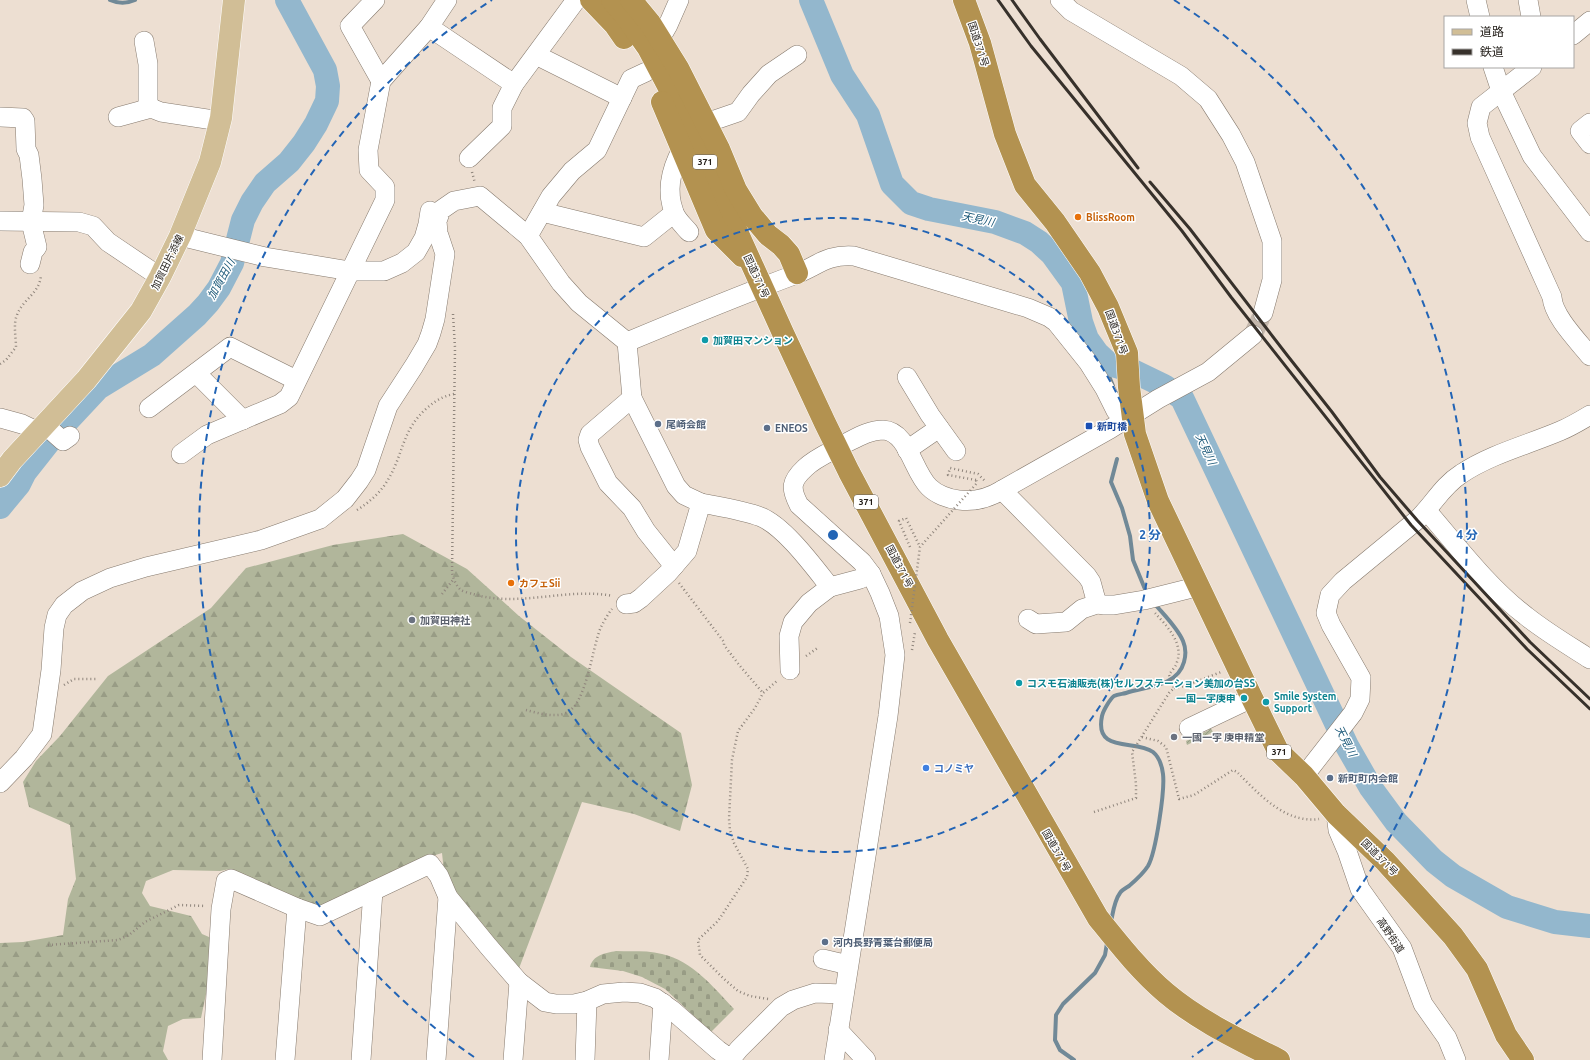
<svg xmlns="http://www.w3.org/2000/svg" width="1590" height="1060" viewBox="0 0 1590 1060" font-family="Ubuntu,'Noto Sans JP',sans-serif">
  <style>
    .forest { fill: url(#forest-firs) }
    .cemetery { fill: url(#cemetery-stones) }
    .garden { fill: url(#garden-furrows) }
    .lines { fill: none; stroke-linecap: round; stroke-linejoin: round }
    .stream { stroke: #718997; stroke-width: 4 }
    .river { stroke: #93b7cd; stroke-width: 24 }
    .minor-tunnel { stroke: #c4b8ad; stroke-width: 19; stroke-dasharray: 19 10; stroke-linecap: butt }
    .minor-casing { stroke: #867a6e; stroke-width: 20 }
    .major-casing { stroke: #fff; stroke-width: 23 }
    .highway-casing { stroke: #fff; stroke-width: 23 }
    .path { stroke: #8f857c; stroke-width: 2.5; stroke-dasharray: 1 3; stroke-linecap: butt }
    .minor { stroke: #fff; stroke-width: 19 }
    .major { stroke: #d1be96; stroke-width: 22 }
    .highway { stroke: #b39250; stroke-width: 22 }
    .rail { stroke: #37312b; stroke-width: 3 }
    .path-bridge { stroke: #8f857c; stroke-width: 2.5; stroke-dasharray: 1 3; stroke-linecap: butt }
    .ring { fill: none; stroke: #2264b5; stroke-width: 2; stroke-dasharray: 7 5 }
    .food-dot { fill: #e8710a; stroke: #fff; stroke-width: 1.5 }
    .culture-dot { fill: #0f9aa8; stroke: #fff; stroke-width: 1.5 }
    .service-dot { fill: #5c6f8a; stroke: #fff; stroke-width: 1.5 }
    .transit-dot { fill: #1a4fb4; stroke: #fff; stroke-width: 1.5 }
    .worship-dot { fill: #6b7280; stroke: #fff; stroke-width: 1.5 }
    .shop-dot { fill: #3f7fe0; stroke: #fff; stroke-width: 1.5 }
    .labels { text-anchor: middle; stroke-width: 3; stroke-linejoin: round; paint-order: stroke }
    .shield { fill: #fff; stroke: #64615d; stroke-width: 1 }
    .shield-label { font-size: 9px; font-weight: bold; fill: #221d18 }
    .street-label { font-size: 10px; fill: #221d18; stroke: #fff }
    .food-label { font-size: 10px; font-weight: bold; fill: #c56008; stroke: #fff; text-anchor: start }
    .culture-label { font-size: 10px; font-weight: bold; fill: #0d838f; stroke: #fff; text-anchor: start }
    .service-label { font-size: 10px; font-weight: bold; fill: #4e5e75; stroke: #fff; text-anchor: start }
    .transit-label { font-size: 10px; font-weight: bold; fill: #164399; stroke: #fff; text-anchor: start }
    .worship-label { font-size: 10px; font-weight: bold; fill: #5b616d; stroke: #fff; text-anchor: start }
    .shop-label { font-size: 10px; font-weight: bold; fill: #366cbe; stroke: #fff; text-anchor: start }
    .water-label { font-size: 11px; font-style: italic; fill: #1a5878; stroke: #fff }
    .centre { fill: #2264b5; stroke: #fff; stroke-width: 2 }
    .ring-label { font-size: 12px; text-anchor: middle; font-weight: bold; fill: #2264b5; stroke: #fff; stroke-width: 3; stroke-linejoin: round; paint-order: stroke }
  </style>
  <defs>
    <pattern id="forest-firs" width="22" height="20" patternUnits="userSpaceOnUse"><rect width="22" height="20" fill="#b1b69b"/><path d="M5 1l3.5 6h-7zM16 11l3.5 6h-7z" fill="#989c85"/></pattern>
    <pattern id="cemetery-stones" width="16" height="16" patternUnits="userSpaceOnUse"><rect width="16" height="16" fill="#b1b69b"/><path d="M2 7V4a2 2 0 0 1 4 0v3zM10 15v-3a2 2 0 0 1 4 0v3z" fill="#989c85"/></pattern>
    <pattern id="garden-furrows" width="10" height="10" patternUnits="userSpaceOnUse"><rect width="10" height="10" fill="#b1b69b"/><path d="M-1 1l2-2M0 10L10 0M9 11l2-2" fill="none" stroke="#989c85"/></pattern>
  </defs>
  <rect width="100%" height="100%" fill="#eddfd2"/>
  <!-- forest -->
  <path class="forest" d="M403 534 467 569 519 616 571 657 681 733 692 785 680 831 634 814 582 802 518 971 465 905 444 872 442 853 416 861 325 907 313 906 230 869 220 871 173 870 146 881 142 893 150 906 191 916 202 934 209 937 214 942 211 970 201 1018 183 1019 168 1026 163 1051 168 1060H0V943L23 942 63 935 68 899 76 879 70 825 29 807 23 782 36 761 60 736 108 676 211 608 246 568 333 545Z"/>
  <!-- cemetery -->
  <path class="cemetery" d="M616 951C631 952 647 950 662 954 693 961 713 987 734 1009L711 1032 665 989 642 977 623 971 590 967C593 955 605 953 616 951Z"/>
  <!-- garden -->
  <path class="garden" d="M1209 725 1213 732 1187 745 1186 741 1207 731 1209 730Z"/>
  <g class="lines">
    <!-- stream -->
    <g class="stream">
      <path d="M110 0C119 4 126 4 135 0"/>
      <path d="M1097 353 1100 361 1107 371 1113 386"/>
      <path d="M1117 459 1111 482 1122 508 1130 536 1133 560 1147 594"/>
      <path d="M1111 922C1113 913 1114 901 1120 893 1122 890 1126 888 1129 886 1136 880 1143 874 1148 866 1156 852 1165 790 1163 774 1162 766 1159 757 1153 752 1136 739 1094 754 1102 716 1103 711 1110 699 1114 696 1118 694 1123 694 1126 693 1147 686 1177 687 1184 662 1186 655 1186 648 1183 641 1177 627 1163 614 1154 603"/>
      <path d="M1074 1060 1060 1050 1055 1040 1056 1015 1063 1004 1095 973 1105 955 1107 943"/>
    </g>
    <!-- river -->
    <g class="river">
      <path d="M811 0 842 75 868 115 892 184 911 203 929 209 995 222 1025 233 1039 242 1052 254 1073 283 1081 322 1087 339 1097 353 1109 364 1133 371 1164 386 1182 398 1347 746 1371 788 1396 822 1434 861 1453 876 1507 907 1555 922 1590 926"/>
      <path d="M0 507 19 484 25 472 55 434 98 388 152 355 197 315 208 303 219 288 232 263 243 220 252 202 265 183 289 162 304 143 316 124 327 101 328 86 325 70 287 0"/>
    </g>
    <!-- minor-tunnel -->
    <path class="minor-tunnel" d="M1253 335 1263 313"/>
    <defs>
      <g id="minor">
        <path d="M375 0 350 26 381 81"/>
        <path d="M1060 0 1071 11 1181 76 1208 99 1231 135 1245 162 1272 241V280L1263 313"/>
        <path d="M1476 0 1480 17"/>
        <path d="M1528 0 1531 17"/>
        <path d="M429 27 514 84"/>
        <path d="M1573 35 1590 21"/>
        <path d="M660 39 668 25 679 0"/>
        <path d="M144 41 148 64V103L151 108"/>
        <path d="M536 55 622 98"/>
        <path d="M1493 67 1501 91 1532 156 1590 232"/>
        <path d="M1532 67 1481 107 1477 123 1480 137 1552 297C1553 316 1578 341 1590 356"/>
        <path d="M0 117 23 118 25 121 26 149 29 155 32 179 34 205 31 222 37 247 33 252 30 264"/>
        <path d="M118 117 151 108 161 112 220 121"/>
        <path d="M706 123 738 112 751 94 769 74 797 55"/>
        <path d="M1590 123 1580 131 1590 144"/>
        <path d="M682 149C671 169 666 191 674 212 676 219 684 226 689 232"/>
        <path d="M469 158 502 126V108L514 84 576 0"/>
        <path d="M542 212 644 237 674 213"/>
        <path d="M0 221 79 222 93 226 108 242 160 277"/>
        <path d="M180 236 265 257 350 271H384L402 263 416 252 424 238 428 224 430 211"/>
        <path d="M528 236 551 196 572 171 597 150 631 79 646 72"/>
        <path d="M627 342 632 398 676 486 684 495 701 503"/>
        <path d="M196 373 243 420"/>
        <path d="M907 377 930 415 956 451"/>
        <path d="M632 398 590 434 588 440 590 447 608 483 632 508 646 531 674 566"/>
        <path d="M149 408 230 347 296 380"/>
        <path d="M0 418 22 424 39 432"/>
        <path d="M45 425 63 441 70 436"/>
        <path d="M907 450 939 428"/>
        <path d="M181 454 207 435 280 404 289 397 385 200V187L369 170 368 150 381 81 429 27 447 0"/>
        <path d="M1002 490 1087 576 1091 582 1097 604"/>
        <path d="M1427 511C1458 547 1488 587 1526 616 1546 632 1568 645 1590 659"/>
        <path d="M626 604 634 603 641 598 668 573 687 551 701 503C721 507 743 510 761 517 785 527 814 567 830 587L860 579 871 574"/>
        <path d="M1028 619 1036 624 1066 622 1082 609 1097 604 1103 605H1114L1144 600 1192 588 1197 585"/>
        <path d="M790 670 789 636 793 622 809 603 830 587"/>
        <path d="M1189 728 1252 698"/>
        <path d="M1304 776 1353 713 1360 699 1361 678 1331 625 1326 613 1330 595 1343 581 1417 520C1433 505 1442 486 1461 474 1491 454 1527 445 1560 431 1570 427 1580 421 1590 415"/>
        <path d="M0 783 24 758 42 734 51 670 54 628 57 615 64 605 82 591 110 578 146 567 261 540 320 519 345 499 359 481 366 470 388 406 414 366 427 344 431 333 435 319 445 254 438 233 437 221 441 210 454 201 480 196 528 236 561 283 579 303 627 342C682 319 738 296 794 275 818 266 826 254 854 256L1028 308 1049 317 1056 322 1088 362 1105 389 1116 411 1125 418"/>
        <path d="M1336 814 1338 830 1347 851 1360 889 1402 948 1423 1004 1447 1038 1456 1060"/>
        <path d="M823 959 840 963 848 967"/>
        <path d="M838 1030 866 1060"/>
        <path d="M212 1060 221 909 226 881 231 879 297 908 320 916 430 864 439 876 448 897 488 946 519 982 545 1002 556 1004H574L587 1001 603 994 624 992 640 993 655 998 672 1010 718 1050 731 1059 739 1049 781 1007 793 1000 815 993 844 994"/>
        <path d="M285 1060 297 908"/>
        <path d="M361 1060 373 891"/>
        <path d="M436 1060 448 897"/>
        <path d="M513 1060 519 982"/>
        <path d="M585 1060 587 1001"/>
        <path d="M659 1060 663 1003"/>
        <path d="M834 1060 888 716 895 655 889 616 880 593 871 574 862 562 799 505C790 488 791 481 805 468 816 457 833 451 846 443 858 437 870 430 883 430 908 431 913 472 929 487 936 494 948 499 959 500 974 502 989 498 1002 490L1110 429 1158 399 1208 372 1253 335"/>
      </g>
      <path id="major" d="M0 476 12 460 86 380 141 311 160 277 180 236 210 162 221 118 234 0"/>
      <g id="highway">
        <path d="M591 0 615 25 624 38"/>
        <path d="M612 0 624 14 648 48 690 128 783 333 825 423 849 472 938 640 1098 918C1119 944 1140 971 1166 993 1199 1021 1240 1040 1279 1060"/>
        <path d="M631 0 650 23 678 68 719 149 736 190 752 216 768 235 781 245 789 254 797 273"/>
        <path d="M964 0 980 43 1005 134 1025 185 1055 222 1090 273 1108 307 1127 353 1129 387 1135 434 1158 501 1252 698 1278 751 1304 776 1336 814 1385 861 1453 936 1477 969 1506 1035 1523 1060"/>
        <path d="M662 102 716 230 742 256"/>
      </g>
    </defs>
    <!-- minor casing -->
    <use href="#minor" class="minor-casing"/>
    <!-- major casing -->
    <use href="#major" class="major-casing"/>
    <!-- highway casing -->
    <use href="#highway" class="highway-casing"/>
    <!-- path -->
    <g class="path">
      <path d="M472 172 475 183"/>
      <path d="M453 314 455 348 452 572C453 578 456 586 461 590 464 592 470 593 473 594 519 608 567 587 613 596"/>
      <path d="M0 364 6 360 16 347C16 338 13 324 17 315 22 300 40 293 41 275"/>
      <path d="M976 480 948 475 950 468 978 474 985 481"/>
      <path d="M357 510C370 502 382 491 389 478 404 452 402 430 427 408 435 401 443 396 454 394"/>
      <path d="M910 547 899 521 906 518 920 547"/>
      <path d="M679 583 724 642V645L740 666 763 693"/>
      <path d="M442 594 453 580"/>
      <path d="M912 650 915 632"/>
      <path d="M806 656 819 647"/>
      <path d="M64 685 74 679H96"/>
      <path d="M1174 688 1185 686 1221 672"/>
      <path d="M526 710C538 713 554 718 566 713 587 704 592 647 601 627 604 621 608 614 612 609"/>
      <path d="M1142 737 1158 741 1166 747 1179 799 1194 795 1233 770 1237 772C1258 793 1285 824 1319 819"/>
      <path d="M1094 812 1136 798V784L1132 752 1169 693 1174 688 1169 675C1171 671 1176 667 1177 662 1184 643 1166 625 1155 613"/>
      <path d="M48 945 118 940 129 935 145 922 179 905 206 906"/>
      <path d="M768 999 750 996 738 991 724 979 700 955 698 940 718 921 747 877 748 869 734 843 730 830 729 819 732 760 738 731 755 708 763 693 778 680"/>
    </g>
    <!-- minor -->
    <use href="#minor" class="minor"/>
    <!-- major -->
    <use href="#major" class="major"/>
    <!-- highway -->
    <use href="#highway" class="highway"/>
    <!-- rail -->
    <g class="rail">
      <path d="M998 0 1031 46 1182 231 1231 297 1411 525 1527 649 1590 709"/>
      <path d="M1012 0 1040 39 1138 168"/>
      <path d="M1150 182 1190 229 1287 355 1332 412 1380 477 1417 520 1530 642 1590 699"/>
    </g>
    <!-- path-bridge -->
    <path class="path-bridge" d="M910 623 920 547 977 483 976 480"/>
  </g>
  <!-- distance rings -->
  <g class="ring">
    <circle cx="833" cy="535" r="317"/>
    <path d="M474 1057A634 634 0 0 1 492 0M1174 0A634 634 0 0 1 1192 1057"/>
  </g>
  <!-- markers -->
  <g class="food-dot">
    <circle cx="1078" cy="217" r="4"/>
    <circle cx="511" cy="583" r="4"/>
  </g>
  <g class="culture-dot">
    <circle cx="705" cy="340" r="4"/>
    <circle cx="1019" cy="683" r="4"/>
    <circle cx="1244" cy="698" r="4"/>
    <circle cx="1266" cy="702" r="4"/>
  </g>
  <g class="service-dot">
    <circle cx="658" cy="424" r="4"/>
    <circle cx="767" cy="428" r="4"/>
    <circle cx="1330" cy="778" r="4"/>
    <circle cx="825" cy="942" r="4"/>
  </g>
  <rect class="transit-dot" x="1085" y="422" width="8" height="8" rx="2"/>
  <g class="worship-dot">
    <circle cx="412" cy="620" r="4"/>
    <circle cx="1174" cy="737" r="4"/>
  </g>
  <circle class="shop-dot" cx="926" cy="768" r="4"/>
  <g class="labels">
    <!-- shield labels -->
    <g class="shield">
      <rect x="693" y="155" width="24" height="14" rx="3"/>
      <rect x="854" y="495" width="24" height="14" rx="3"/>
      <rect x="1267" y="745" width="24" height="14" rx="3"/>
    </g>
    <g class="shield-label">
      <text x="705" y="165">371</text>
      <text x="866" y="505">371</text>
      <text x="1279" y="755">371</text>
    </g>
    <!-- street labels -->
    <g class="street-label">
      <text transform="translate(979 44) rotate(72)" y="4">国道371号</text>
      <text transform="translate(167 262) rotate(-64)" y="4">加賀田片添線</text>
      <text transform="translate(757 276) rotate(65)" y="4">国道371号</text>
      <text transform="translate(1117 332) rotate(70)" y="4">国道371号</text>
      <text transform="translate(900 566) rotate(62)" y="4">国道371号</text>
      <text transform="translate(1057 850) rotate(60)" y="4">国道371号</text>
      <text transform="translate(1380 857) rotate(45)" y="4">国道371号</text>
      <text transform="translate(1391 935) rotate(56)" y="4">高野街道</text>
    </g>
    <!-- food labels -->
    <g class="food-label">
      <text x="1086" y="221">BlissRoom</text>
      <text x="519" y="587">カフェSii</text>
    </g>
    <!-- culture labels -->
    <g class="culture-label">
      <text x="713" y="344">加賀田マンション</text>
      <text x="1027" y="687">コスモ石油販売(株)セルフステーション美加の台SS</text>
      <text x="1274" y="700">Smile System<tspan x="1274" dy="12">Support</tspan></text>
      <text x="1236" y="702" text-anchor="end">一国一宇庚申</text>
    </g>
    <!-- service labels -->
    <g class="service-label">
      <text x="666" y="428">尾崎会館</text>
      <text x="775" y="432">ENEOS</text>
      <text x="1338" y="782">新町町内会館</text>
      <text x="833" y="946">河内長野青葉台郵便局</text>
    </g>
    <!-- transit labels -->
    <g class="transit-label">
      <text x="1097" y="430">新町橋</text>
    </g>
    <!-- worship labels -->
    <g class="worship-label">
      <text x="420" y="624">加賀田神社</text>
      <text x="1182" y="741">一國一宇 庚申精堂</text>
    </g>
    <!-- shop labels -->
    <g class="shop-label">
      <text x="934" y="772">コノミヤ</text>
    </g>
    <!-- water labels -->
    <g class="water-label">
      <text transform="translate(978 219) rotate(12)" y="4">天見川</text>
      <text transform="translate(221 279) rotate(-61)" y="4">加賀田川</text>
      <text transform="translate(1206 449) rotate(65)" y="4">天見川</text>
      <text transform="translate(1346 741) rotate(63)" y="4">天見川</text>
    </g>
  </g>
  <circle cx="833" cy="535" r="6" class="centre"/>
  <g class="ring-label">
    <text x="1150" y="539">2 分</text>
    <text x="1467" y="539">4 分</text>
  </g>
  <!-- legend -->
  <rect x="1444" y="16" width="130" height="52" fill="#ffffff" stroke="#a7a5a3"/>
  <rect x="1452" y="29" width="20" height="6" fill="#d1be96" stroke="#a7a5a3"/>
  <text x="1480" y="36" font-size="12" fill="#221d18">道路</text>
  <rect x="1452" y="49" width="20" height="6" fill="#37312b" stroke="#a7a5a3"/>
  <text x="1480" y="56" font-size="12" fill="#221d18">鉄道</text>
</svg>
